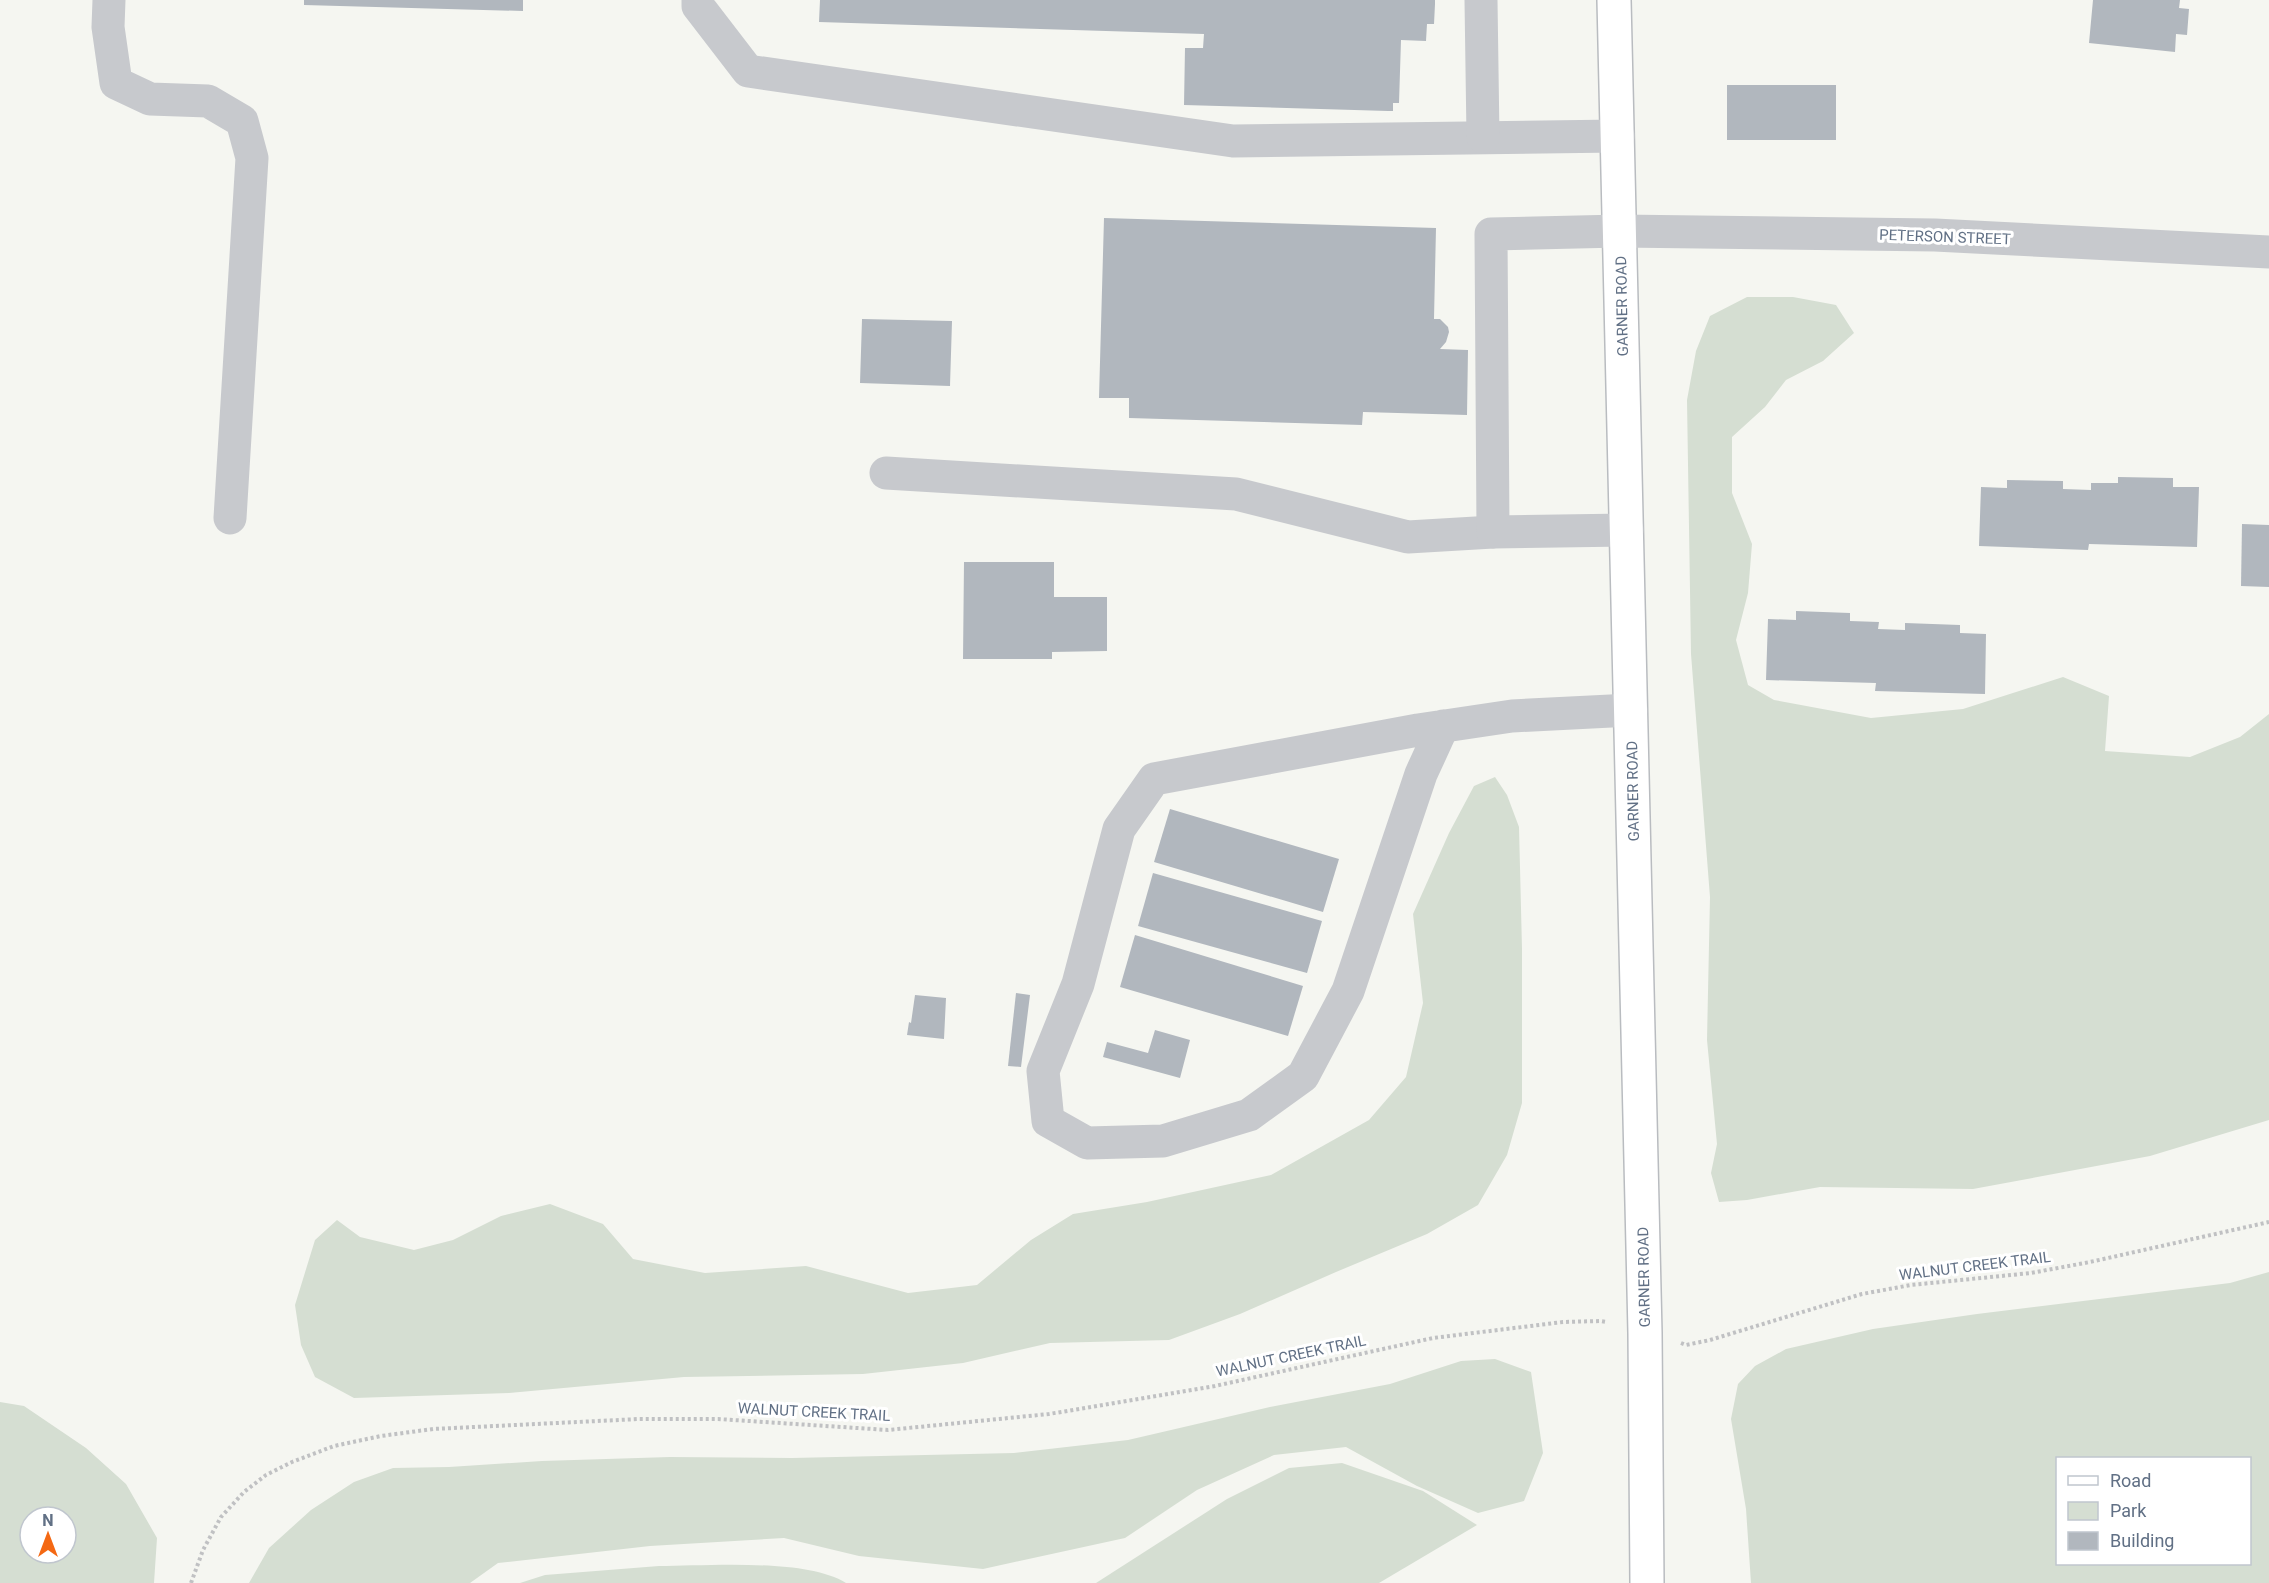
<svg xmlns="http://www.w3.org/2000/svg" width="2269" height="1583" viewBox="0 0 2269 1583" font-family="Roboto,sans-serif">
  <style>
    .green { fill: #d5ded2; fill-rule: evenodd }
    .building { fill: #b1b7be }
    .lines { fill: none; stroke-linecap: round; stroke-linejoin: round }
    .major-casing { stroke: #b9bcc0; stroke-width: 36 }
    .path { stroke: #c0c1c3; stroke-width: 4; stroke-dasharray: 3 3; stroke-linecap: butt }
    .minor { stroke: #c7c9cd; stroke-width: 33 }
    .major { stroke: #fff; stroke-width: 33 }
    .labels { text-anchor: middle; stroke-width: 6; stroke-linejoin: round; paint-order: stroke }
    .street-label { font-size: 15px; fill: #617085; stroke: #fff }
  </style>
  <rect width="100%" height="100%" fill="#f5f6f1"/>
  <!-- green -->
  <g class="green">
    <path d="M1747 297H1793L1836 305 1854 333 1823 361 1786 380 1765 407 1732 437V493L1752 544 1748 593 1736 640 1748 685 1774 700 1871 718 1963 709 2063 677 2109 696 2105 751 2190 757 2240 737 2269 714V1120L2150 1156 1973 1189 1820 1187 1747 1200 1719 1202 1711 1173 1717 1144 1707 1040 1710 897 1691 654 1687 400 1696 351 1710 316Z"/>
    <path d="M1495 777 1507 795 1519 827 1522 949V1103L1507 1155 1478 1205 1427 1234 1336 1272 1240 1314 1169 1340 1050 1343 963 1363 863 1374 684 1377 509 1393 354 1398 315 1377 301 1345 295 1305 315 1240 337 1220 360 1237 414 1250 453 1240 501 1216 550 1204 603 1224 633 1259 705 1273 806 1266 908 1293 977 1285 1031 1240 1073 1214 1147 1202 1271 1175 1369 1120 1406 1077 1423 1003 1413 914 1449 833 1474 786Z"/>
    <path d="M2269 1272V1583H1751L1746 1509 1731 1419 1738 1384 1755 1366 1786 1349 1873 1329 1977 1314 2230 1283ZM2058 1458H2250V1564H2058Z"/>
    <path d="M1495 1359 1531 1372 1543 1453 1524 1501 1478 1513 1417 1486 1346 1447 1274 1455 1197 1490 1125 1538 983 1569 859 1556 784 1538 650 1546 498 1563 470 1583H249L269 1548 311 1510 354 1482 393 1468 449 1467 542 1461 670 1457 792 1458 1014 1453 1128 1440 1270 1407 1390 1384 1461 1361Z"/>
    <path d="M0 1402 24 1406 86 1448 126 1484 157 1538 154 1583H0ZM30 1517H66V1553H30Z"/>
    <path d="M1342 1463 1423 1491 1477 1525 1379 1583H1096L1227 1499 1289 1468Z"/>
    <path d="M659 1566C707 1566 806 1558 846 1583H520L545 1575Z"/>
  </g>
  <!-- building -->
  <g class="building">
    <path d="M304 0H523V11L304 5Z"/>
    <path d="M820 0H1435V4L1434 24H1427L1426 41 1401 40 1399 103H1393V111H1388L1184 105 1185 48H1203L1204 34 819 22Z"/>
    <path d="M2093 0H2180L2179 8 2189 9 2187 35 2176 34 2175 52 2089 43Z"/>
    <rect x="1727" y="85" width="109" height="55"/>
    <path d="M1104 218 1436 228 1434 319H1440L1448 327 1449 332 1446 342 1440 349 1468 350 1467 415 1363 412 1362 425 1129 418V398H1099Z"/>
    <path d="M862 319 952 321 950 386 860 383Z"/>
    <path d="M2118 477 2173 478V487H2199L2197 547 2089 544 2088 550 1979 546 1981 487 2007 488V480L2063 481V489L2091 490V483H2118Z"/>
    <path d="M2242 524 2269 525V587L2241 586Z"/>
    <path d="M964 562H1054V597H1107V651L1052 652V659H963Z"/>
    <path d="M1796 611 1850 613V621L1879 622 1878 629 1905 630V623L1960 625V633L1986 634 1985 694 1875 691 1876 683 1766 680 1768 619 1796 620Z"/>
    <path d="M1170 809 1339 859 1323 912 1154 862Z"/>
    <path d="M1153 873 1322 921 1307 973 1138 926Z"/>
    <path d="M1135 935 1303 986 1288 1036 1120 987Z"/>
    <path d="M1016 993 1030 995 1021 1067 1008 1066Z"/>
    <path d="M915 995 946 998 944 1039 907 1035 909 1022 911 1023Z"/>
    <path d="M1155 1030 1190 1040 1180 1078 1103 1057 1107 1042 1148 1053Z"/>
  </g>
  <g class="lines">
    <defs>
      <path id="major" d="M1614 0 1645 1333 1647 1583"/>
    </defs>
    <!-- major casing -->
    <use href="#major" class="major-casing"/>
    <!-- path -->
    <g class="path">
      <path d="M1681 1343 1686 1345 1710 1340 1862 1294 1911 1285 2031 1273 2090 1262 2269 1222"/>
      <path d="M191 1583 203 1550 221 1517 244 1492 266 1475 292 1462 334 1446 381 1436 433 1429 639 1419H718L888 1430 1049 1414 1215 1386 1433 1338 1563 1322 1601 1321 1607 1322"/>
    </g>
    <!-- minor -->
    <g class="minor">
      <path d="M109 0 108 27 116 83 150 99 208 101 242 121 252 158 230 518"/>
      <path d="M698 0V6L748 71 1233 141 1618 136"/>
      <path d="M1481 0 1483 137"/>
      <path d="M886 473 1236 494 1408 537 1493 532"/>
      <path d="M1627 530 1493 532 1491 234 1620 231 1935 235 2269 252"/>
      <path d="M1443 726 1421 774 1348 991 1303 1076 1249 1115 1163 1141 1087 1143 1048 1121 1043 1071 1078 984 1119 829 1154 779 1418 730 1512 716 1631 710"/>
    </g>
    <!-- major -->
    <use href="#major" class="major"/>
  </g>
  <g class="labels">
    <!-- street labels -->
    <g class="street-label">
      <text transform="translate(1945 237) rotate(2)" y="5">PETERSON STREET</text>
      <text transform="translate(1622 306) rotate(-91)" y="5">GARNER ROAD</text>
      <text transform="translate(1633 791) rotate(-91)" y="5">GARNER ROAD</text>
      <text transform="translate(1975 1266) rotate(-7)" y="5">WALNUT CREEK TRAIL</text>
      <text transform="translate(1644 1277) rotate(-91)" y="5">GARNER ROAD</text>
      <text transform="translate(1291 1356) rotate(-12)" y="5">WALNUT CREEK TRAIL</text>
      <text transform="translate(814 1412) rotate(3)" y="5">WALNUT CREEK TRAIL</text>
    </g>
  </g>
  <!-- legend -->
  <rect x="2056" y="1457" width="195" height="108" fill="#ffffff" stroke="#c0c6ce" stroke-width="1.5"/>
  <rect x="2068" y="1476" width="30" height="9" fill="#ffffff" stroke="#c0c6ce" stroke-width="1.5"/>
  <text x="2110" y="1487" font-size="18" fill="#617085">Road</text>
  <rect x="2068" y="1502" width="30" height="18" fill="#d5ded2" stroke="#c0c6ce" stroke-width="1.5"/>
  <text x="2110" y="1517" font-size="18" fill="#617085">Park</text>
  <rect x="2068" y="1532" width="30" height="18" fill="#b1b7be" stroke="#c0c6ce" stroke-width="1.5"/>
  <text x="2110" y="1547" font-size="18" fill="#617085">Building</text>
  <!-- north arrow -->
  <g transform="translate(48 1535)"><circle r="28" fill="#ffffff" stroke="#c0c6ce" stroke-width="1.5"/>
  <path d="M0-4.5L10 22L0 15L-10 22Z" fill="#f46813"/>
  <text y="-9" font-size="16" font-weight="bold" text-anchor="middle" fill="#617085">N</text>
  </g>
</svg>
